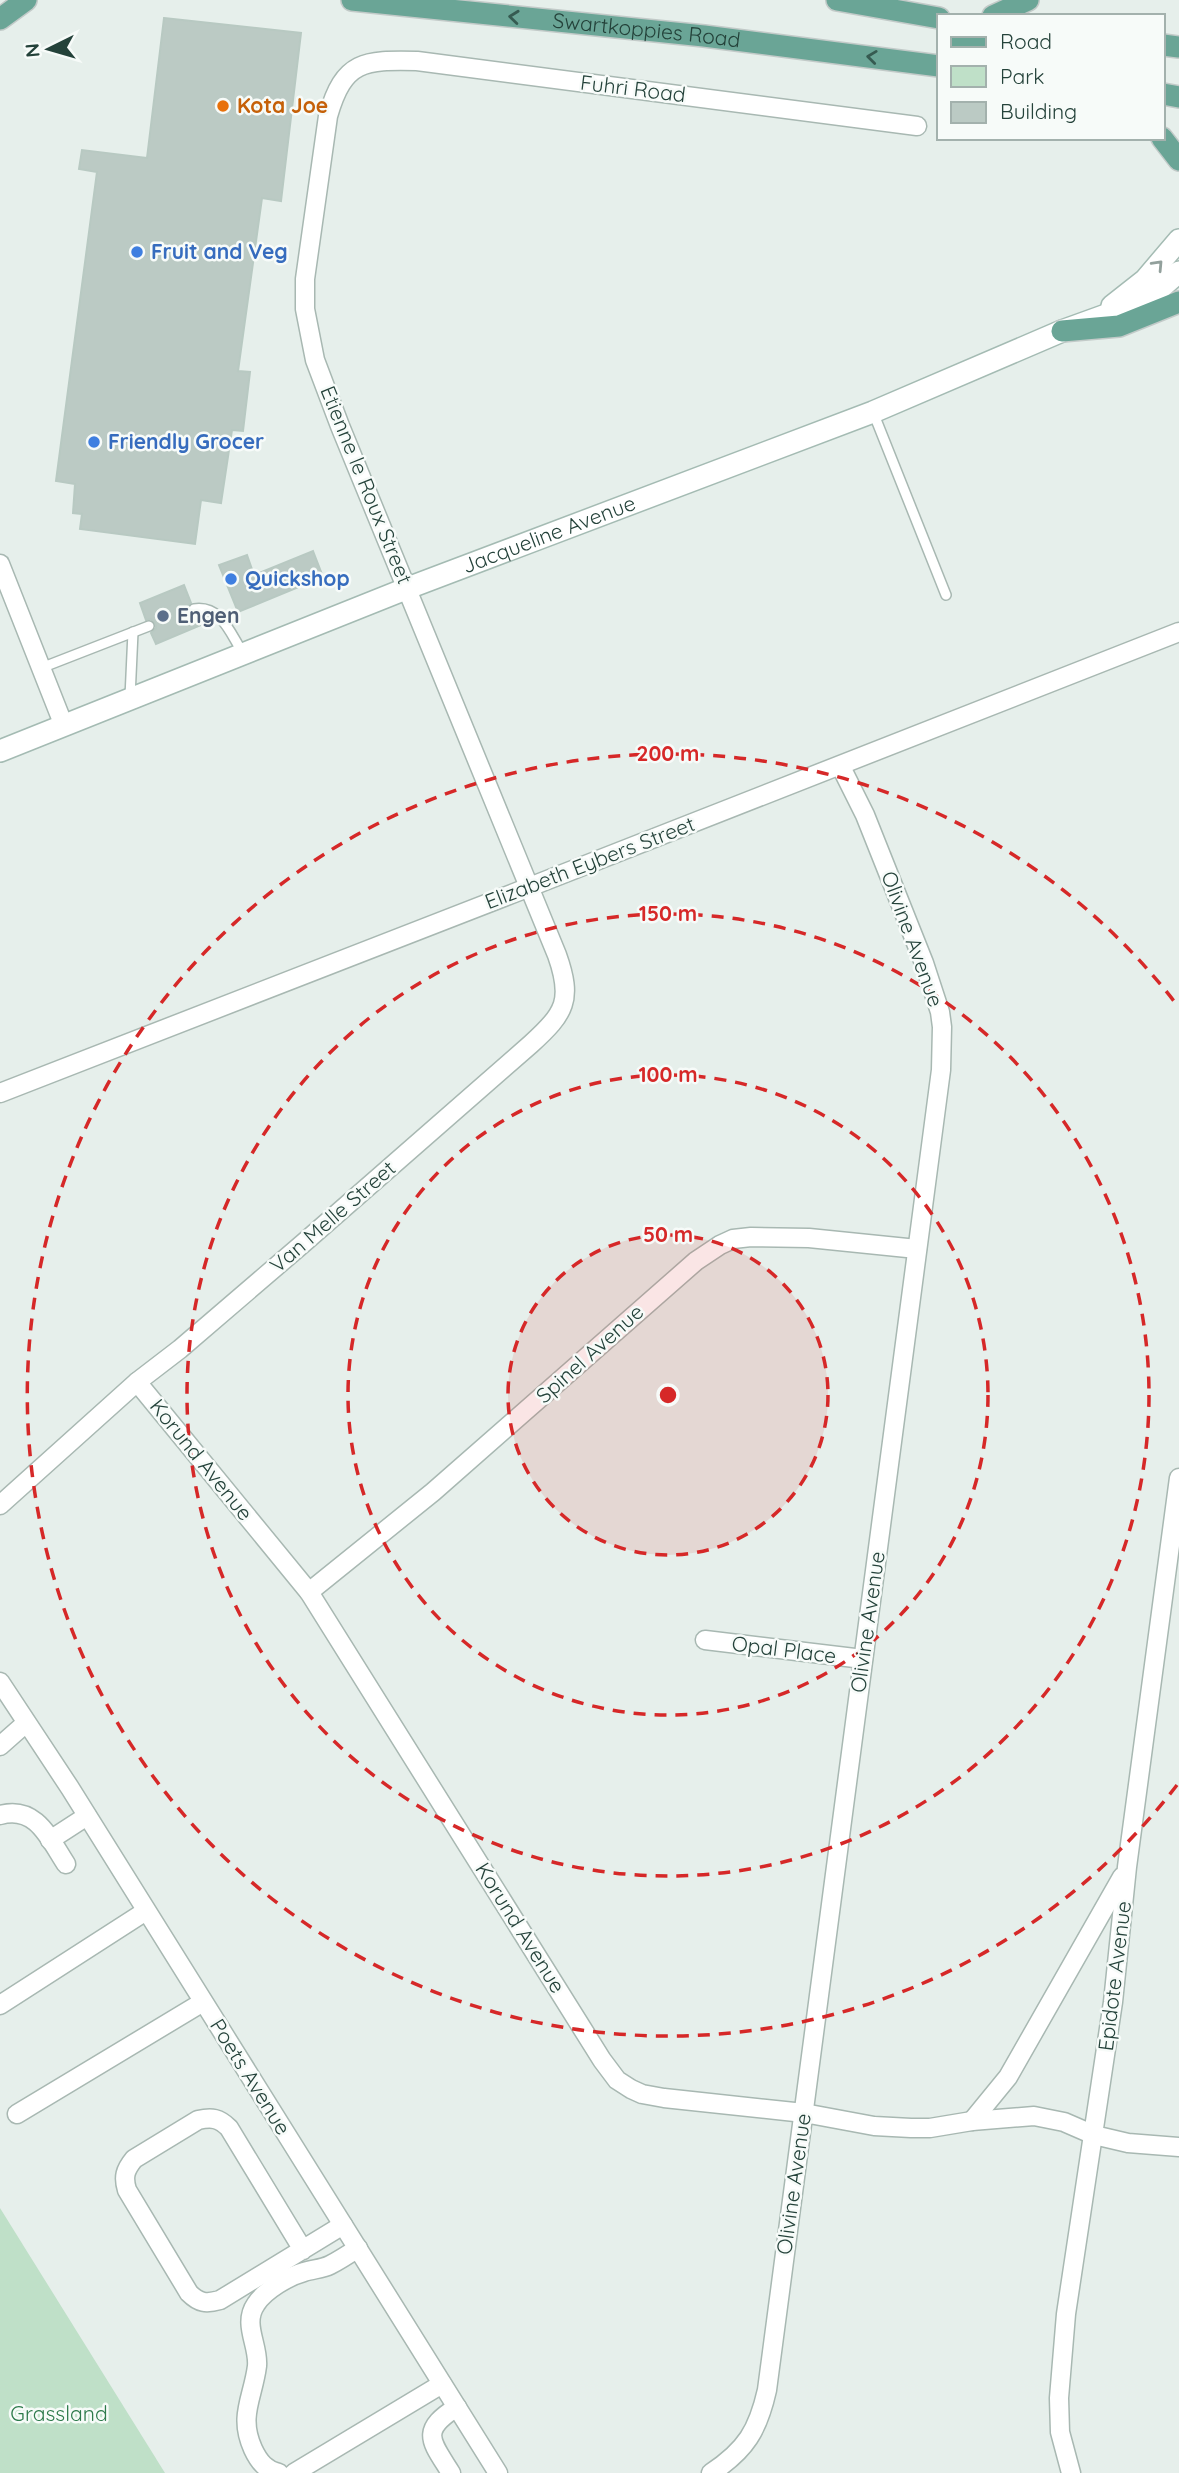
<svg xmlns="http://www.w3.org/2000/svg" width="1179" height="2473" viewBox="0 0 1179 2473" font-family="Quicksand,sans-serif">
  <style>
    .green { fill: #bfe0c8 }
    .building { fill: #bbcac4; stroke: #b8c9c2; stroke-width: 2 }
    .lines { fill: none; stroke-linecap: round; stroke-linejoin: round }
    .lane-casing { stroke: #a8b8b2; stroke-width: 12 }
    .street-casing { stroke: #a8b8b2; stroke-width: 21 }
    .secondary-casing { stroke: #a4bbb3; stroke-width: 24 }
    .primary-casing { stroke: #c2cac8; stroke-width: 24 }
    .lane { stroke: #fff; stroke-width: 9 }
    .street { stroke: #fff; stroke-width: 18 }
    .secondary { stroke: #fff; stroke-width: 21 }
    .primary { stroke: #6aa596; stroke-width: 21 }
    .oneway { stroke: #365b51 }
    .oneway2 { stroke: #92a09c }
    .ring { fill: none; stroke: #d62828; stroke-width: 3.5; stroke-dasharray: 12 9 }
    .food-dot { fill: #e8710a; stroke: #f7fbf9; stroke-width: 2.5 }
    .shop-dot { fill: #3f7fe0; stroke: #f7fbf9; stroke-width: 2.5 }
    .service-dot { fill: #5c6f8a; stroke: #f7fbf9; stroke-width: 2.5 }
    .labels { text-anchor: middle; stroke-width: 5; stroke-linejoin: round; paint-order: stroke }
    .street-label { font-size: 21px; fill: #24423a; stroke: #f7fbf9 }
    .food-label { font-size: 21px; font-weight: bold; fill: #c56008; stroke: #f7fbf9; text-anchor: start }
    .shop-label { font-size: 21px; font-weight: bold; fill: #366cbe; stroke: #f7fbf9; text-anchor: start }
    .service-label { font-size: 21px; font-weight: bold; fill: #4e5e75; stroke: #f7fbf9; text-anchor: start }
    .park-label { font-size: 21px; fill: #2d7a4b; stroke: #f7fbf9 }
    .centre { fill: #d62828; stroke: #f7fbf9; stroke-width: 3.5 }
    .ring-label { font-size: 21px; text-anchor: middle; font-weight: bold; fill: #d62828; stroke: #f7fbf9; stroke-width: 5; stroke-linejoin: round; paint-order: stroke }
  </style>
  <rect width="100%" height="100%" fill="#e6efeb"/>
  <!-- green -->
  <path class="green" d="M0 2208 165 2473H0Z"/>
  <!-- building -->
  <g class="building">
    <path d="M164 18 301 33 281 201 262 198 238 371 250 372 243 431 232 430 221 503 201 500 195 544 80 529 82 514 73 513 75 484 56 481 97 172 79 169 82 150 147 158Z"/>
    <path d="M313 551 323 577 238 612 219 565 247 555 254 575Z"/>
    <path d="M184 585 191 603 188 606V612L197 616 201 625 156 644 151 633 156 628 155 623 151 619 146 620 140 603Z"/>
  </g>
  <g class="lines">
    <defs>
      <g id="lane">
        <path d="M873 412 946 595"/>
        <path d="M194 609C221 605 230 633 243 653"/>
        <path d="M41 668 149 626"/>
        <path d="M130 697 133 632"/>
      </g>
      <g id="street">
        <path d="M0 564 64 726"/>
        <path d="M0 1093C393 939 787 789 1179 632"/>
        <path d="M137 1382 309 1592 602 2060 617 2080 631 2089 642 2094 664 2098 804 2113 874 2126 911 2128H930L972 2121 1034 2116 1064 2122 1094 2135 1128 2143 1179 2147"/>
        <path d="M0 1505 137 1382 180 1349 307 1240 531 1044C565 1013 573 1000 557 955L340 426 315 360 305 309V279L328 116C344 60 364 60 417 61L917 126"/>
        <path d="M309 1592 433 1492 696 1261 720 1245 733 1239 751 1237 809 1238 917 1249"/>
        <path d="M705 1640 863 1659"/>
        <path d="M0 1682 70 1788 498 2473"/>
        <path d="M0 1746 26 1723"/>
        <path d="M0 1815C36 1805 49 1838 66 1864"/>
        <path d="M50 1840 87 1816"/>
        <path d="M0 2005 146 1911"/>
        <path d="M17 2114 203 2002"/>
        <path d="M972 2121 1008 2077 1122 1877"/>
        <path d="M303 2250 229 2128C219 2118 212 2117 198 2120L134 2159C125 2170 123 2177 127 2190L189 2293C199 2303 206 2304 220 2300L343 2225"/>
        <path d="M279 2473C266 2470 259 2462 253 2449 238 2416 253 2398 257 2366 259 2345 242 2324 256 2304 265 2290 289 2276 304 2272 313 2269 322 2269 330 2265 340 2260 349 2254 358 2248"/>
        <path d="M294 2473 442 2384"/>
        <path d="M451 2473C431 2441 419 2431 457 2407"/>
        <path d="M711 2473C746 2450 758 2430 767 2390L941 1070 942 1027 940 1012 924 963 865 815 841 767"/>
        <path d="M1071 2473 1060 2432 1059 2398 1066 2314 1113 2002 1127 1867 1179 1478"/>
      </g>
      <g id="secondary">
        <path d="M1112 306 1145 280 1179 240"/>
        <path id="s1" d="M0 751 408 588 873 412 1062 331 1134 305 1150 297 1179 272"/>
      </g>
      <g id="primary">
        <path id="s2" d="M352 0 704 36 939 66"/>
        <path d="M837 0 939 18"/>
        <path d="M993 16 1028 0"/>
        <path d="M0 19 26 0"/>
        <path d="M1163 45 1179 47"/>
        <path d="M1163 94 1179 97"/>
        <path d="M1162 138 1179 160"/>
        <path d="M1062 331 1119 326 1179 302"/>
      </g>
    </defs>
    <!-- lane casing -->
    <use href="#lane" class="lane-casing"/>
    <!-- street casing -->
    <use href="#street" class="street-casing"/>
    <!-- secondary casing -->
    <use href="#secondary" class="secondary-casing"/>
    <!-- primary casing -->
    <use href="#primary" class="primary-casing"/>
    <!-- lane -->
    <use href="#lane" class="lane"/>
    <!-- street -->
    <use href="#street" class="street"/>
    <!-- secondary -->
    <use href="#secondary" class="secondary"/>
    <!-- primary -->
    <use href="#primary" class="primary"/>
  </g>
  <!-- one-way arrows -->
  <defs><path id="oneway-chevron" d="M-2-3.5L2.5 0L-2 3.5" fill="none" stroke-width="1.6" stroke-linecap="round" stroke-linejoin="round" transform="scale(1.75)"/></defs>
  <g class="oneway">
    <use href="#oneway-chevron" transform="translate(514 17) rotate(-174)"/>
    <use href="#oneway-chevron" transform="translate(872 57) rotate(-173)"/>
  </g>
  <use class="oneway2" href="#oneway-chevron" transform="translate(1158 265) rotate(-47)"/>
  <!-- distance rings -->
  <circle cx="668" cy="1395" r="160" fill="#d62828" fill-opacity=".12"/>
  <g class="ring">
    <circle cx="668" cy="1395" r="160"/>
    <circle cx="668" cy="1395" r="320"/>
    <circle cx="668" cy="1395" r="481"/>
    <path d="M1177 1785A641 641 0 1 1 1177 1005"/>
  </g>
  <!-- markers -->
  <circle class="food-dot" cx="223" cy="106" r="7"/>
  <g class="shop-dot">
    <circle cx="137" cy="252" r="7"/>
    <circle cx="94" cy="442" r="7"/>
    <circle cx="231" cy="579" r="7"/>
  </g>
  <circle class="service-dot" cx="163" cy="616" r="7"/>
  <g class="labels">
    <!-- street labels -->
    <g class="street-label">
      <text dy="7" stroke="none"><textPath href="#s2" startOffset="296">Swartkoppies Road</textPath></text>
      <text transform="translate(633 89) rotate(7)" y="7">Fuhri Road</text>
      <text transform="translate(366 485) rotate(68)" y="7">Etienne le Roux Street</text>
      <text dy="7" stroke="none"><textPath href="#s1" startOffset="590">Jacqueline Avenue</textPath></text>
      <text transform="translate(590 863) rotate(-21)" y="7">Elizabeth Eybers Street</text>
      <text transform="translate(912 939) rotate(70)" y="7">Olivine Avenue</text>
      <text transform="translate(333 1217) rotate(-41)" y="7">Van Melle Street</text>
      <text transform="translate(590 1354) rotate(-42)" y="7">Spinel Avenue</text>
      <text transform="translate(201 1460) rotate(51)" y="7">Korund Avenue</text>
      <text transform="translate(868 1622) rotate(-82)" y="7">Olivine Avenue</text>
      <text transform="translate(784 1650) rotate(7)" y="7">Opal Place</text>
      <text transform="translate(520 1928) rotate(58)" y="7">Korund Avenue</text>
      <text transform="translate(1115 1976) rotate(-83)" y="7">Epidote Avenue</text>
      <text transform="translate(250 2077) rotate(58)" y="7">Poets Avenue</text>
      <text transform="translate(794 2184) rotate(-82)" y="7">Olivine Avenue</text>
    </g>
    <!-- food labels -->
    <g class="food-label">
      <text x="237" y="113">Kota Joe</text>
    </g>
    <!-- shop labels -->
    <g class="shop-label">
      <text x="151" y="259">Fruit and Veg</text>
      <text x="108" y="449">Friendly Grocer</text>
      <text x="245" y="586">Quickshop</text>
    </g>
    <!-- service labels -->
    <g class="service-label">
      <text x="177" y="623">Engen</text>
    </g>
    <!-- park labels -->
    <g class="park-label">
      <text x="59" y="2421">Grassland</text>
    </g>
  </g>
  <circle cx="668" cy="1395" r="10" class="centre"/>
  <g class="ring-label">
    <text x="668" y="761">200 m</text>
    <text x="668" y="921">150 m</text>
    <text x="668" y="1082">100 m</text>
    <text x="668" y="1242">50 m</text>
  </g>
  <!-- legend -->
  <rect x="937" y="14" width="228" height="126" fill="#f7fbf9" stroke="#a3b1ad" stroke-width="2"/>
  <rect x="951" y="37" width="35" height="10" fill="#6aa596" stroke="#a3b1ad" stroke-width="2"/>
  <text x="1000" y="49" font-size="21" fill="#24423a">Road</text>
  <rect x="951" y="66" width="35" height="21" fill="#bfe0c8" stroke="#a3b1ad" stroke-width="2"/>
  <text x="1000" y="84" font-size="21" fill="#24423a">Park</text>
  <rect x="951" y="102" width="35" height="21" fill="#bbcac4" stroke="#a3b1ad" stroke-width="2"/>
  <text x="1000" y="119" font-size="21" fill="#24423a">Building</text>
  <!-- north arrow -->
  <g transform="translate(49 49) rotate(265)" stroke="#f7fbf9" stroke-width="5" paint-order="stroke">
  <path d="M0-5L12 26L0 18L-12 26Z" fill="#24423a"/>
  <text y="-10" font-size="19" font-weight="bold" text-anchor="middle" fill="#24423a">N</text>
  </g>
</svg>
